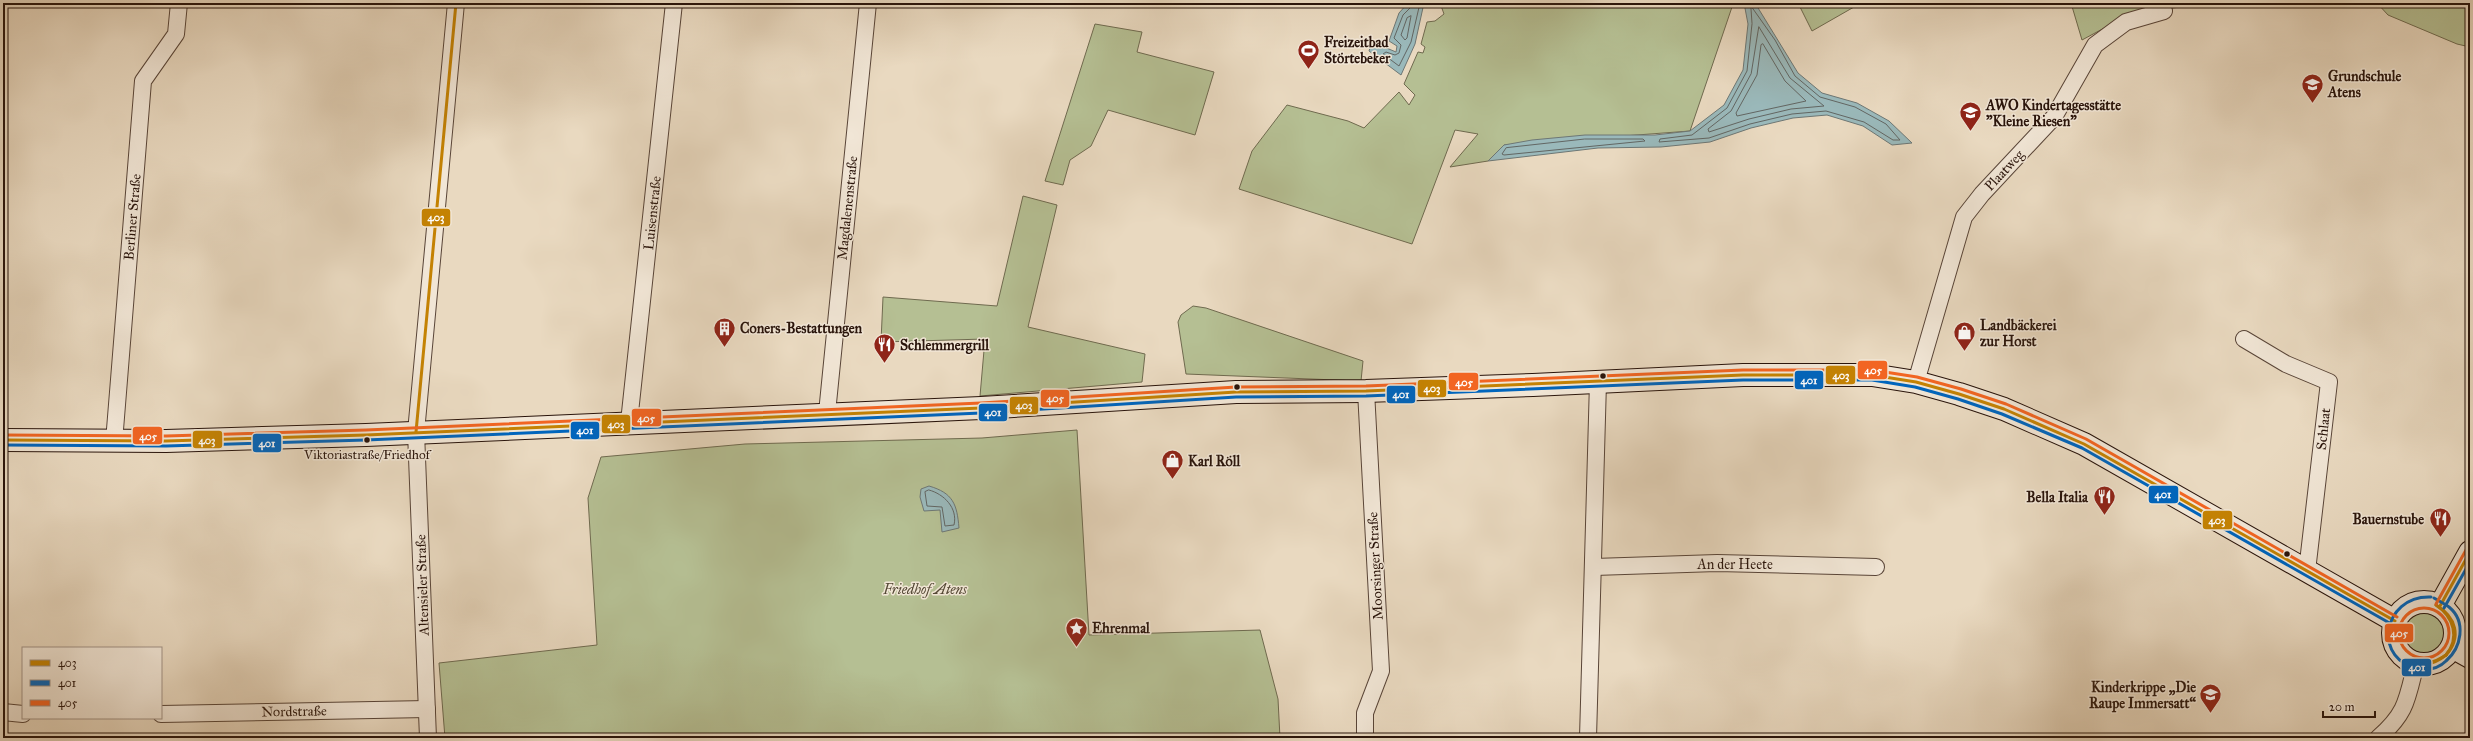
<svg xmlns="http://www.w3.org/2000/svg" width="2473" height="741" viewBox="0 0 2473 741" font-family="'IM FELL Great Primer',serif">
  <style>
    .green { fill: #b5bf93; stroke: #6f6a4f }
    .water { fill: #9ab9bb; stroke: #6d7775 }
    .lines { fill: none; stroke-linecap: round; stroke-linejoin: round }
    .shore { stroke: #626663; stroke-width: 1 }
    .street-casing { stroke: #594538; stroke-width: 18 }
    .secondary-casing { stroke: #29140b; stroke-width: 24 }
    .street { stroke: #f1e6d6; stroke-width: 16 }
    .secondary { stroke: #f1e6d6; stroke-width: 22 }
    .bus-1-casing { stroke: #f1e6d6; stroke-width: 6 }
    .bus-2-casing { stroke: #f1e6d6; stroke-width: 6 }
    .bus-3-casing { stroke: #f1e6d6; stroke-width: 6 }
    .bus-1 { stroke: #c48203; stroke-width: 3 }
    .bus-2 { stroke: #0065bd; stroke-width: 3 }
    .bus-3 { stroke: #f26522; stroke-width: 3 }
    .bus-dot { fill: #29140b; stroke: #f1e6d6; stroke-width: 1.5 }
    .labels { text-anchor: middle; stroke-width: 3; stroke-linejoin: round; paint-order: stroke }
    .bus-label { font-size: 13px; fill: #29140b; stroke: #f1e6d6 }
    .poi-label { font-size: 14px; font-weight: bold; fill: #29140b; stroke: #f1e6d6; text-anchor: start }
    .street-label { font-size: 14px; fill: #29140b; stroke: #f1e6d6 }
    .park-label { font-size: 14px; font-style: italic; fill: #534734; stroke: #f1e6d6 }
    .line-badge { stroke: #f1e6d6; stroke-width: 1.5 }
    .badge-label { font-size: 11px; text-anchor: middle; font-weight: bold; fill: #fff }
  </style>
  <rect width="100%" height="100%" fill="#e9d9c0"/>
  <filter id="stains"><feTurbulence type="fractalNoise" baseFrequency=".005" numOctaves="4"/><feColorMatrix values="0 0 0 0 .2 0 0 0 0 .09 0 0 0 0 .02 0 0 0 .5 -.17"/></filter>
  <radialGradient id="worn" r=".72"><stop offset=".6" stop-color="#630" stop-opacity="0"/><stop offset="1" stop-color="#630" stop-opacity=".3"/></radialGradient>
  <!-- green -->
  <g class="green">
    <path d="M1440 3H1730L1732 7 1690 131 1504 145 1488 161 1450 167 1478 134 1455 130 1412 244 1239 189 1252 151 1287 105 1348 121 1364 128 1399 92 1409 105 1415 95 1404 84 1418 52 1423 53 1425 47 1421 44 1427 22 1435 21 1444 14Z"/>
    <path d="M1798 3H1861L1812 31Z"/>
    <path d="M2071 3H2219L2134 12 2082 40Z"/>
    <path d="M2377 3H2470V47L2457 44 2388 15Z"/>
    <path d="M1095 24 1142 32 1137 52 1214 72 1195 135 1108 110 1091 146 1070 160 1063 185 1045 181Z"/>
    <path d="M1023 196 1057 205 1028 327 1145 354 1142 382 980 396 985 339 881 342 883 297 997 306Z"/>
    <path d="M1193 306 1206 308 1363 361 1361 381 1186 374 1178 322 1181 315Z"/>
    <path d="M1077 430 1089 635 1260 630 1278 699 1280 738H445L439 663 597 645 588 498 601 457 745 444 982 438Z"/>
    <circle cx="2424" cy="633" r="20"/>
  </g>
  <!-- water -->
  <g class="water">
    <path d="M1408 3H1424L1415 44 1401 75 1369 51 1372 42 1396 52 1397 46 1389 41 1399 13Z"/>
    <path d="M1744 3H1755L1798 73 1822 93 1857 103 1889 121 1912 143 1892 145 1863 126 1827 115 1793 118 1751 128 1710 142 1661 147 1598 148 1488 161 1504 145 1532 140 1585 135H1655L1690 131 1724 105 1743 70 1748 24Z"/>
    <path d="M929 486C953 493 957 504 959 528L942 532 940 510 924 511 920 497 921 489Z"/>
  </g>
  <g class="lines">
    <!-- shore -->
    <g class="shore">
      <path d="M1412 3 1410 8 1403 15 1394 38 1401 45 1399 53 1395 55 1386 52 1383 54 1399 66 1411 42 1420 3"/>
      <path d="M1751 6 1775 40 1795 76 1820 97 1855 107 1886 124 1900 140H1893L1864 122 1826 111 1792 114 1750 124 1709 138 1659 142 1660 139 1692 135 1727 108 1747 71 1752 24Z"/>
      <path d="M1411 16 1407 38 1405 40 1401 35 1407 18Z"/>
      <path d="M1759 27 1790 78 1824 106 1791 109 1749 119 1709 132 1708 129 1731 111 1751 74Z"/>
      <path d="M1763 44 1785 81 1806 101 1737 116 1736 113 1757 75 1761 45Z"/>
      <path d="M1585 139H1643L1645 141 1504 155 1502 154 1506 148Z"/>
      <path d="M929 490C944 494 958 508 954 525L945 526 942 507 927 506 925 492Z"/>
    </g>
    <defs>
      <g id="street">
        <path d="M2244 339 2286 364 2329 382 2307 571"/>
        <path d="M1916 382 1964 217 1982 194 2054 117 2095 45 2126 22 2164 11"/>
        <path d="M827 413 868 3"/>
        <path d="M629 422 674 3"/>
        <path d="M114 442 143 81 176 34 179 3"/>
        <path d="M1594 567 1717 563 1876 567"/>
        <path d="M3 712 23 714"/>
        <path d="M161 714 427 709"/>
        <path d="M428 738 416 432 456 3"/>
        <path d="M1365 738V713L1381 671 1366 391"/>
        <path d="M1588 738 1598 382"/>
        <path d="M2378 738C2407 713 2407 699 2416 663"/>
      </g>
      <g id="secondary">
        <path d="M3 440 166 441 366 435 981 408 1236 392 1366 391 1533 385 1743 375H1872L1916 382 1959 394 2004 409 2084 444 2395 621"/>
        <circle cx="2424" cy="633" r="31"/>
        <path d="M2440 606 2470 552"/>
        <path d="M2452 647 2470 657"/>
      </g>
    </defs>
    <!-- street casing -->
    <use href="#street" class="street-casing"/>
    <!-- secondary casing -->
    <use href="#secondary" class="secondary-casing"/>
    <!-- street -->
    <use href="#street" class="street"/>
    <!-- secondary -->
    <use href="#secondary" class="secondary"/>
    <defs>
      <g id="bus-1">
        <path d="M416 432 456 3"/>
        <path d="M3 440 166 441 366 435 981 408 1236 392 1366 391 1743 375H1872L1916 382 1959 394 2004 409 2084 444 2395 621"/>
        <path d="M2436 605C2456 617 2462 637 2446 655"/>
        <path d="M2436 605C2454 617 2460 638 2446 655"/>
        <path d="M2440 606 2470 552"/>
        <path d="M2412 661C2426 665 2434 663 2446 655"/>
        <path d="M2412 661C2425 668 2436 663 2446 655"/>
      </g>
      <g id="bus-2">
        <path d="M3 445 166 446 366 440 981 413 1236 397 1366 396 1743 380H1872L1915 387 1958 399 2002 414 2082 448 2393 625"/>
        <path d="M2431 597C2381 595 2372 663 2421 669 2430 670 2439 668 2446 661 2461 648 2467 622 2449 607 2445 604 2439 601 2434 598"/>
        <path d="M2444 608 2470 562"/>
      </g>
      <g id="bus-3">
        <path d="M3 435 166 436 366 430 981 403 1236 387 1366 386 1743 370H1872L1917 377 1961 389 2006 404 2086 439 2397 617"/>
        <path d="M2436 604 2466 550"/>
        <circle cx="2424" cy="633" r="25"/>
      </g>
    </defs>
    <!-- bus-1 casing -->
    <use href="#bus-1" class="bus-1-casing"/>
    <!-- bus-2 casing -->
    <use href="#bus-2" class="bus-2-casing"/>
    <!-- bus-3 casing -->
    <use href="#bus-3" class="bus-3-casing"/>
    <!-- bus-1 -->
    <use href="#bus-1" class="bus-1"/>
    <!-- bus-2 -->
    <use href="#bus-2" class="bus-2"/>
    <!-- bus-3 -->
    <use href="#bus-3" class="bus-3"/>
  </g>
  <!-- icons -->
  <defs>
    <symbol id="stadium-pin" viewBox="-11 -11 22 30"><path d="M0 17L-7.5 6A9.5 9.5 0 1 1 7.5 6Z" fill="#8f2418" stroke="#f1e6d6"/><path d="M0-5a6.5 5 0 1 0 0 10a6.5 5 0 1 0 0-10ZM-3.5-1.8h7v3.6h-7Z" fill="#fff"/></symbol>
    <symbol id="school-pin" viewBox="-11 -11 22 30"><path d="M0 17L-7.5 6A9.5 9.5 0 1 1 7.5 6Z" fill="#8f2418" stroke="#f1e6d6"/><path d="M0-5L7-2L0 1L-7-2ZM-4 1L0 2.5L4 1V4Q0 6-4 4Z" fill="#fff"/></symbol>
    <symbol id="building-pin" viewBox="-11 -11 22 30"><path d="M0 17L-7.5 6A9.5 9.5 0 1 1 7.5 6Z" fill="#8f2418" stroke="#f1e6d6"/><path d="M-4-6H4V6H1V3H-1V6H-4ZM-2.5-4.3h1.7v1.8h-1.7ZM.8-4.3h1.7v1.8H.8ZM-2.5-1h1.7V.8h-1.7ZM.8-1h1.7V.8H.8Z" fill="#fff"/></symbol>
    <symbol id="shop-pin" viewBox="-11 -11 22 30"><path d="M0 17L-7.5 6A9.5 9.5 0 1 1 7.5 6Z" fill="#8f2418" stroke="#f1e6d6"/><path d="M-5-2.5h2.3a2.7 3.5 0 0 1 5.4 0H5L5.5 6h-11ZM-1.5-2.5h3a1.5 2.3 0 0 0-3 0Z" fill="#fff"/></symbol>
    <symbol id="restaurant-pin" viewBox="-11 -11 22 30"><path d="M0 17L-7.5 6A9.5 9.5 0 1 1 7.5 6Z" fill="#8f2418" stroke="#f1e6d6"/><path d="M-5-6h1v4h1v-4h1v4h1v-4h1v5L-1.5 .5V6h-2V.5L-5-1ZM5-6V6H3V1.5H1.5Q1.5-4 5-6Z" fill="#fff"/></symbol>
    <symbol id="sight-pin" viewBox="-11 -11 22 30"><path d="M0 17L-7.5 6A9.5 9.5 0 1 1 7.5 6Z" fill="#8f2418" stroke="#f1e6d6"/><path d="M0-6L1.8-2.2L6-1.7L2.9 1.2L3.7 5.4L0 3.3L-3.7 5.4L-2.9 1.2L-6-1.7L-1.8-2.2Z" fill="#fff"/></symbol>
  </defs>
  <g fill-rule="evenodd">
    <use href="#stadium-pin" x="1296" y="38" width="25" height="34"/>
    <use href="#school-pin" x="2300" y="72" width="25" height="34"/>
    <use href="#school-pin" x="1958" y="100" width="25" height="34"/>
    <use href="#building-pin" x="712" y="316" width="25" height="34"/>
    <use href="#shop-pin" x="1952" y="320" width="25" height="34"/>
    <use href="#restaurant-pin" x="872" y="332" width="25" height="34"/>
    <use href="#shop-pin" x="1160" y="448" width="25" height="34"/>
    <use href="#restaurant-pin" x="2092" y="484" width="25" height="34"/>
    <use href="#restaurant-pin" x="2428" y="506" width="25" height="34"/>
    <use href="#sight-pin" x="1064" y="616" width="25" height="34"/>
    <use href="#school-pin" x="2198" y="682" width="25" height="34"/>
  </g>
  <!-- markers -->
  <g class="bus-dot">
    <circle cx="1603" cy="376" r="3.5"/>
    <circle cx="1237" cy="387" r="3.5"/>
    <circle cx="367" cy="440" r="3.5"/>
    <circle cx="2287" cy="554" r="3.5"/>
  </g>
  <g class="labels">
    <!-- bus labels -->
    <g class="bus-label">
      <text x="367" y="459">Viktoriastraße/Friedhof</text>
    </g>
    <!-- poi labels -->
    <g class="poi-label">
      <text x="1324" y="47">Freizeitbad<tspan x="1324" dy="16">Störtebeker</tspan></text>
      <text x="2328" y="81">Grundschule<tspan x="2328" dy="16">Atens</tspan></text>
      <text x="1986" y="110">AWO Kindertagesstätte<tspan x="1986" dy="16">"Kleine Riesen"</tspan></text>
      <text x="1980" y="330">Landbäckerei<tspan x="1980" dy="16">zur Horst</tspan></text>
      <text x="740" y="333">Coners-Bestattungen</text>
      <text x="900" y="350">Schlemmergrill</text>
      <text x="1188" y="466">Karl Röll</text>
      <text x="2088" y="502" text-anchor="end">Bella Italia</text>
      <text x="2424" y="524" text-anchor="end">Bauernstube</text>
      <text x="1092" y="633">Ehrenmal</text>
      <text x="2196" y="692" text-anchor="end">Kinderkrippe „Die<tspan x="2196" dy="16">Raupe Immersatt“</tspan></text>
    </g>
    <!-- street labels -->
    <g class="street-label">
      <text transform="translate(2004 170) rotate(-47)" y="5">Plaatweg</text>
      <text transform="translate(847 208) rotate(-84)" y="5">Magdalenenstraße</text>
      <text transform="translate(652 213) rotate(-84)" y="5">Luisenstraße</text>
      <text transform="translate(132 217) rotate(-85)" y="5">Berliner Straße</text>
      <text transform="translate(2323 429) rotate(-84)" y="5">Schlaat</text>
      <text x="1735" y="569">An der Heete</text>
      <text transform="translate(1375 566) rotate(-93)" y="5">Moorsinger Straße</text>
      <text transform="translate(422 585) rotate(-92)" y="5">Altensieler Straße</text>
      <text transform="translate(294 711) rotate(-1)" y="5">Nordstraße</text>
    </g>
    <!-- park labels -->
    <g class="park-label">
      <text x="925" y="594">Friedhof Atens</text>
    </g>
  </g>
  <g class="line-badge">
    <rect x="421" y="208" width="30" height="19" rx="4" fill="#c48203"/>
    <rect x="1857" y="360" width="31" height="20" rx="4" fill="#f26522"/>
    <rect x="1825" y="365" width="31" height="20" rx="4" fill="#c48203"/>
    <rect x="1794" y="370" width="30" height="20" rx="4" fill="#0065bd"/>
    <rect x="1448" y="372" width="31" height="19" rx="4" fill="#f26522"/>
    <rect x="1417" y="379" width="30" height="19" rx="4" fill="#c48203"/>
    <rect x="1386" y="385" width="30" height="19" rx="4" fill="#0065bd"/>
    <rect x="1040" y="389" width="30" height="19" rx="4" fill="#f26522"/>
    <rect x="1009" y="396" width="30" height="19" rx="4" fill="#c48203"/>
    <rect x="978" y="403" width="30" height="19" rx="4" fill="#0065bd"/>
    <rect x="631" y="408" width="31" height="19" rx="4" fill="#f26522"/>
    <rect x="601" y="414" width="30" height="20" rx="4" fill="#c48203"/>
    <rect x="570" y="421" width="30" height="19" rx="4" fill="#0065bd"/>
    <rect x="132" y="426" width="31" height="19" rx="4" fill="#f26522"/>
    <rect x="192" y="430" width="31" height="19" rx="4" fill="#c48203"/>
    <rect x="252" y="433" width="30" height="20" rx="4" fill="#0065bd"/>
    <rect x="2148" y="485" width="31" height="19" rx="4" fill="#0065bd"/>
    <rect x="2202" y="510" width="31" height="20" rx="4" fill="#c48203"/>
    <rect x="2384" y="623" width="30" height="20" rx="4" fill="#f26522"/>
    <rect x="2401" y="658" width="31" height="19" rx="4" fill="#0065bd"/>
  </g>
  <g class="badge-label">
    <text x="436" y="221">403</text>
    <text x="1873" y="374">405</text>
    <text x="1841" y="379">403</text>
    <text x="1809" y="384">401</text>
    <text x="1464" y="386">405</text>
    <text x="1432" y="392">403</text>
    <text x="1401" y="398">401</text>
    <text x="1055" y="402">405</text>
    <text x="1024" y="409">403</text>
    <text x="993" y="416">401</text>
    <text x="646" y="422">405</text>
    <text x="616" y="428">403</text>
    <text x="585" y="434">401</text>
    <text x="148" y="440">405</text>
    <text x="207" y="444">403</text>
    <text x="267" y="447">401</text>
    <text x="2163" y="498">401</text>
    <text x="2217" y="524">403</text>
    <text x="2399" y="637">405</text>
    <text x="2417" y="671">401</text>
  </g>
  <!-- margin -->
  <rect width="2473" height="741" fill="none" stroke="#e9d9c0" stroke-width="16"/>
  <rect x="4" y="4" width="2465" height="733" fill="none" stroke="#29140b" stroke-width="2"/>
  <rect x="8" y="8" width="2457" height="725" fill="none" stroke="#29140b"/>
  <!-- legend -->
  <rect x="22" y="647" width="140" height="72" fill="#f1e6d6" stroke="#a19285"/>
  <rect x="30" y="660" width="20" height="6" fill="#c48203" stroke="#a19285"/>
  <text x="58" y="667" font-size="12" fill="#29140b">403</text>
  <rect x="30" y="680" width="20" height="6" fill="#0065bd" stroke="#a19285"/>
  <text x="58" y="687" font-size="12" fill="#29140b">401</text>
  <rect x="30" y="700" width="20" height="6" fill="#f26522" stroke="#a19285"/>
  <text x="58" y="707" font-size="12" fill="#29140b">405</text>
  <!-- scale -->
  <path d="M2323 711v6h52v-6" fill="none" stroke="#29140b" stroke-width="2"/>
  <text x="2329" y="711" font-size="12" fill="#29140b" stroke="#f1e6d6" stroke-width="3" paint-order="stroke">20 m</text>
  <rect width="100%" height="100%" filter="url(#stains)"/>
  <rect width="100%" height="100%" fill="url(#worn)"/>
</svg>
